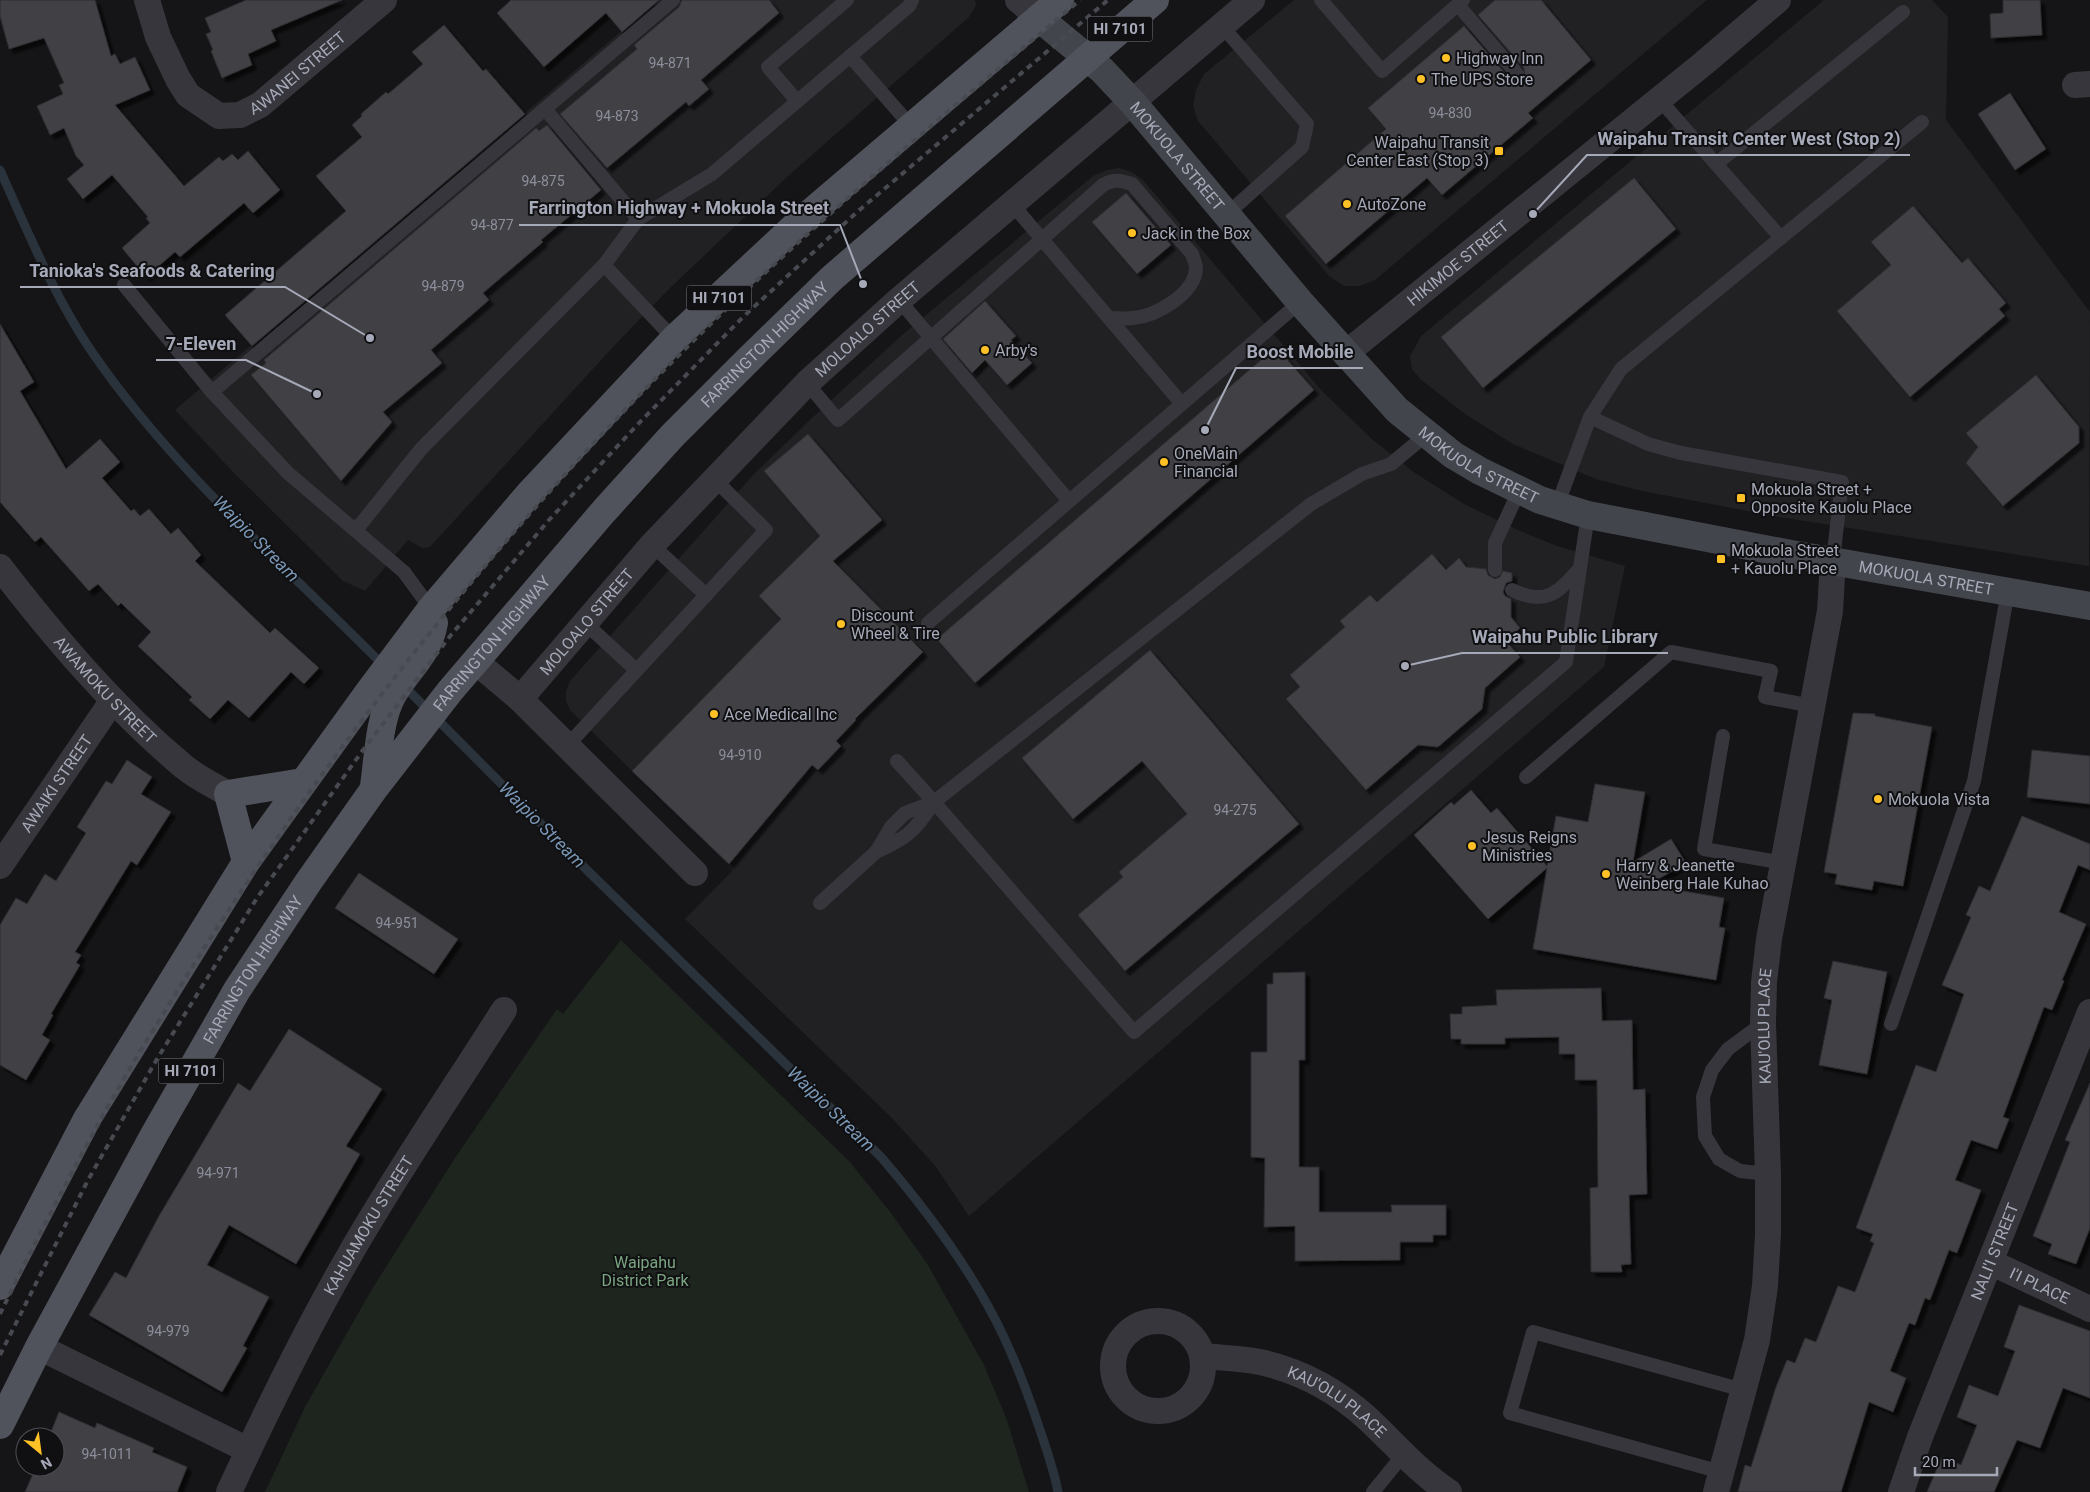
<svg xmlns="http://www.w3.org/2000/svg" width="2090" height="1492" viewBox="0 0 2090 1492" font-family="Roboto,sans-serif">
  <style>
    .built { fill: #212124 }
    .green { fill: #1d251e }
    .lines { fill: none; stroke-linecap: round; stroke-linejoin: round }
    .stream { stroke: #2a333c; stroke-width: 9 }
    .building { fill: #3f3f44; stroke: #2f2f33; filter: url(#shadow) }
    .lane { stroke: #36363c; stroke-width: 14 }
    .street { stroke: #36363c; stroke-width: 26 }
    .secondary { stroke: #43454c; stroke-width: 28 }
    .primary { stroke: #51535c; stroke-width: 28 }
    .rail { stroke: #484a51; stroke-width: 4; stroke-dasharray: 6 5; stroke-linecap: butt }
    .poi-dot { fill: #ffc125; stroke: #101012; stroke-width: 2 }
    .labels { text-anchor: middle; stroke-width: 4; stroke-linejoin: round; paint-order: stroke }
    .number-label { font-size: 14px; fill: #8c8f9b }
    .shield { fill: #101012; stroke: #797c86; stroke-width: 1 }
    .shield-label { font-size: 15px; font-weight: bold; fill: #a6aab8 }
    .poi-label { font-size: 16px; fill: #a6aab8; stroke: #101012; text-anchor: start }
    .street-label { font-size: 16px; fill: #a6aab8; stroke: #101012 }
    .park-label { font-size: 16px; fill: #7ba580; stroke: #101012 }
    .water-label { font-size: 18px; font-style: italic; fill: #7a97b6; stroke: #101012 }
    .leader { fill: none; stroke: #a6aab8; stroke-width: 2 }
    .callout-dot { fill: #a6aab8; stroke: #101012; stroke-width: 2 }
    .callout-label { font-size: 18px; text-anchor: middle; font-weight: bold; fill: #a6aab8; stroke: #101012; stroke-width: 4; stroke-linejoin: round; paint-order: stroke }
  </style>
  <defs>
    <filter id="shadow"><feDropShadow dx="4.5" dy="4.5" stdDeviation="1" flood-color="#0009"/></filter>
  </defs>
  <rect width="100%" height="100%" fill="#151517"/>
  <!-- built -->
  <g class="built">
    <path d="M658 0H975L976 5 969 17 787 177 669 289 613 347 430 547 422 548 408 540 365 591 343 581 232 471 175 410Z"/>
    <path d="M1294 0H1707L1375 280 1360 286H1344L1329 276 1198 121 1193 106 1196 90 1204 74Z"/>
    <path d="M1824 0H1932L1948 17 1946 120 2090 312 2089 566 1774 516 1642 491 1596 479 1513 444 1465 414 1420 379 1412 369 1410 356 1421 336Z"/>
    <path d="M1119 168 1132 172 1143 180 1322 391 1373 440 1415 473 1464 504 1518 530 1557 546 1625 566 1604 667 969 1216 936 1167 893 1119 685 919 733 870 570 710 566 701V691L570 681 755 473 812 418 902 335 1093 176 1107 170Z"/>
  </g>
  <!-- green -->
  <path class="green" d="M621 940 849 1161 891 1213 928 1265 984 1365 1007 1420 1029 1492H265L306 1405 372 1289 455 1158 557 1009 563 1014Z"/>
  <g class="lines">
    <!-- stream -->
    <g class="stream">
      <path d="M0 170C28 232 54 296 92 352 173 470 285 566 385 667"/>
      <path d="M403 685 590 873 881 1157C924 1207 965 1261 996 1321 1013 1354 1027 1391 1039 1427 1046 1448 1054 1470 1058 1492"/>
    </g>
  </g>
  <!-- building -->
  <g class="building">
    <path d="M0 0H95L111 56 115 54 120 64 135 57 150 90 115 105 184 186 219 157 223 161 232 154 238 160 248 151 280 190 253 213 244 203 180 257 175 252 146 277 122 248 150 223 146 218 148 217 112 175 83 199 67 179 84 165 76 156 64 128 50 135 37 106 63 94 59 85 64 83 44 38 9 49 0 16Z"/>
    <path d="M246 0H342L271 30 276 41 248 54 252 65 222 78 211 51 213 50 206 34 211 32 205 18Z"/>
    <path d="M511 0H659L622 32 606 13 544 67 497 13Z"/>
    <path d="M682 0H769L779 13 701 80 709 89 689 106 686 102 607 168 560 114 637 49 634 45 679 7Z"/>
    <path d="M1495 0H1541L1591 60 1528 113 1533 118 1442 195 1427 178 1326 264 1285 216 1386 129 1368 108 1464 26 1511 80 1519 82 1525 77 1524 68 1478 15Z"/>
    <path d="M2003 0H2040L2042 35 1991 38 1990 14 2003 13Z"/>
    <path d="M444 25 483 71 486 69 525 114 252 346 225 315 346 211 316 176 362 137 352 125 362 116 361 114 386 92 388 94 423 64 412 52Z"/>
    <path d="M2010 93 2046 149 2015 170 1978 114Z"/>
    <path d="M547 125 601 190 541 240 543 242 483 293 489 300 431 350 442 363 383 412 392 422 341 481 251 375 266 363 264 360 536 128 539 131Z"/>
    <path d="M1634 178 1676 229 1483 388 1441 337Z"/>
    <path d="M1126 193 1171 245 1137 274 1092 222Z"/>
    <path d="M1913 206 1962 263 1968 258 2006 303 1999 309 2005 316 1910 397 1837 311 1891 265 1871 242Z"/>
    <path d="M985 301 1016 336 1011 340 1032 363 1007 385 985 360 972 373 943 339Z"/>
    <path d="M0 324 34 382 20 391 66 469 100 439 120 462 102 478 131 511 134 509 140 516 149 509 171 534 178 528 201 555 195 561 270 633 275 628 319 668 304 684 291 672 249 718 228 700 210 719 189 700 192 697 138 646 151 632 121 603 118 606 98 584 89 591 41 537 35 542 0 502Z"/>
    <path d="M1276 347 1314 390 975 683 937 639Z"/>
    <path d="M2036 375 2079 427V443L2003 506 1966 463 1978 447 1966 433Z"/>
    <path d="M808 434 882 520 833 561 923 652 855 719 856 720 836 741 841 746 818 770 812 765 729 864 632 771 781 619 759 596 820 536 764 471Z"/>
    <path d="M1432 554 1446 570 1459 558 1466 567 1486 569 1488 575 1495 579 1500 577 1503 571 1512 573V581L1506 583 1503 592 1505 596 1511 599V617L1520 628 1506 641 1520 657 1485 688 1482 709 1438 747 1418 745 1366 790 1286 699 1300 687 1290 675 1345 627 1340 621 1370 595 1377 602Z"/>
    <path d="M1150 650 1299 824 1125 971 1078 915 1123 877 1119 872 1187 814 1142 761 1073 819 1022 758Z"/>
    <path d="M1853 713 1875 714V716L1932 727 1903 886 1874 881 1872 890 1835 884 1837 874 1824 872Z"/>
    <path d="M2032 750 2090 756V804L2027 797Z"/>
    <path d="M127 760 152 777 141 794 171 812 137 865 131 861 75 952 81 955 76 963 80 965 51 1014 53 1015 42 1035 50 1040 26 1080 0 1065V925L16 898 27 904 45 874 56 881 86 833 77 827 106 781 112 784Z"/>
    <path d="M1595 784 1645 792 1633 862 1671 839 1686 863 1648 885 1724 898 1719 927 1725 928 1716 980 1533 949 1547 868 1488 919 1414 835 1451 802 1454 805 1471 790 1491 813 1497 808 1547 866 1556 816 1588 822Z"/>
    <path d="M2022 816 2090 844V870L2078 865 2059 912 2086 924 2062 980 2064 981 2052 1010 2044 1007 2003 1117 2009 1119 1997 1149 1971 1140 1955 1180 1981 1190 1957 1253 1949 1250 1930 1300 1925 1298 1915 1325 1909 1323 1890 1371 1906 1378 1893 1412 1869 1402 1841 1492H1738L1745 1465 1751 1467 1776 1387 1787 1360 1795 1363 1805 1338 1816 1342 1838 1286 1855 1292 1874 1243 1870 1241 1873 1234 1856 1228 1916 1065 1936 1072 1964 994 1942 985 1971 917 1966 915 1979 886 1990 891Z"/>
    <path d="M359 873 458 939 434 974 335 908Z"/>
    <path d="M1833 961 1887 972 1867 1074 1819 1065 1832 1000 1824 998Z"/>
    <path d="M1305 972V1060H1299V1167H1319V1212H1392L1391 1205H1446V1235H1433V1242H1400V1260L1295 1261V1226L1264 1227 1265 1158 1251 1157V1052H1267V984H1273V973Z"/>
    <path d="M1601 988 1602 1021 1632 1020 1633 1090 1645 1089 1647 1194 1629 1195 1631 1264 1621 1265 1622 1272H1591L1590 1188 1598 1187 1597 1080H1575V1054H1559V1037L1505 1038V1044H1461V1039H1451L1450 1014H1462V1007L1497 1005 1496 990Z"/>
    <path d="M289 1029 382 1089 346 1146 360 1154 296 1264 229 1225 207 1265 269 1297 243 1346 247 1348 222 1392 89 1315 115 1272 126 1278 159 1216 238 1083 250 1091Z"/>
    <path d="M2090 1083V1228L2076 1264 2048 1254 2052 1244 2033 1236 2070 1142 2065 1140Z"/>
    <path d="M2019 1305 2090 1331V1398L2063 1388 2040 1448 2017 1440 1994 1492H1927L1942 1457 1961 1465 1977 1425 1957 1417 1969 1385 1998 1396 2015 1351 2004 1347Z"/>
    <path d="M59 1412 95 1428 97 1423 154 1448 152 1452 187 1467 177 1492H25L36 1467H55V1437H49Z"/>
  </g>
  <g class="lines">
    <!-- lane -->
    <g class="lane">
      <path d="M1321 0 1382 71 1463 0"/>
      <path d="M1458 5 1517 74"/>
      <path d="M1222 26 1307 124 1302 147 1227 214"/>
      <path d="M850 56 911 126"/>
      <path d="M1659 99 1716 164 1903 12"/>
      <path d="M797 101 768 67 847 0"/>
      <path d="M545 109 638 219"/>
      <path d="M1716 164 1781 238"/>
      <path d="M1012 204 1182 404"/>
      <path d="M604 265 674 339"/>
      <path d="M124 285 212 392 288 473 404 572 431 609"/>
      <path d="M899 300 1069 501"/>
      <path d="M807 383 838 420 1103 185C1114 179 1120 180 1132 184L1192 254C1193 258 1196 264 1196 268 1195 294 1156 316 1133 318 1125 319 1117 318 1109 318"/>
      <path d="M212 392 673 0"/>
      <path d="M1590 417 1648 444 1681 453 1842 482 1833 560"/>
      <path d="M1426 435 1391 464 1362 474 1311 504 934 802 1134 1032 1566 662 1588 515"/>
      <path d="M1557 506 1590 417 1621 369 1922 122"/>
      <path d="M356 530 421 449 604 265 638 219 712 174 909 6 912 0"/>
      <path d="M652 545 706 595"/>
      <path d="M1495 570V543L1519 491"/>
      <path d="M1512 590C1545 606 1557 594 1579 569"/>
      <path d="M585 623 636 670"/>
      <path d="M928 623 1300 302"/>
      <path d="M1723 736 1704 849 1784 863"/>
      <path d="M567 746 766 530 714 479"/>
      <path d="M897 761 934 802"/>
      <path d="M1526 777 1671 652 1771 671 1765 697 1812 706"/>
      <path d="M876 852C908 837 914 832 934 802"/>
      <path d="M820 903 876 852 891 827 905 813 934 802"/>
      <path d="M1763 1023 1728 1049 1712 1070 1703 1097 1705 1136 1719 1159 1740 1171 1768 1174"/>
      <path d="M1891 1024 1974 781 2008 591"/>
      <path d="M1721 1472 1510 1413 1533 1332 1743 1390"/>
      <path d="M1373 1492 1403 1455"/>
    </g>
    <!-- street -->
    <g class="street">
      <path id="s1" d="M147 0 158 37 178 79 188 95 219 116 240 115 260 105 384 0"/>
      <path d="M1018 0 1039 18"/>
      <path d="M2075 85 2090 84"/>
      <path id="s2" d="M1345 354 1704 63 1778 0"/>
      <path id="s3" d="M0 567C55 638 114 708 183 766 196 777 213 785 228 794"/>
      <path d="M475 661 520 699 695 873"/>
      <path id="s4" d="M520 699 652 545 807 383 899 300 1252 0"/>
      <path id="s5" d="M0 866 113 700"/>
      <path id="s6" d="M1990 1262 2090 1309"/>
      <circle cx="1158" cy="1366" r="45"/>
      <path d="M39 1347 248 1450"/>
      <path id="s7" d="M1203 1356C1221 1358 1241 1358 1260 1362 1300 1371 1336 1390 1367 1418 1394 1443 1417 1471 1449 1492"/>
      <path id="s8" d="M229 1492C266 1412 305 1332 349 1256 397 1172 452 1092 504 1010"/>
      <path id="s9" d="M1716 1492 1757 1340 1765 1286 1768 1234V1174L1763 1023 1764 982 1769 939 1830 611 1833 560"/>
      <path id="s10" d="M1901 1492 1920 1437 2090 1012"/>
    </g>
    <!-- secondary -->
    <path class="secondary" id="s11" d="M1039 18 1102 70 1133 103 1300 302 1397 410 1453 455 1480 471 1540 500 1588 515 1791 554 2090 606"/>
    <!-- primary -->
    <g class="primary">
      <path d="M374 786C378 759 379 720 392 696 407 669 428 656 434 623"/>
      <path d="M246 862 228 794 303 782"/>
      <path d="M0 1286 87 1119 246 862 368 693 431 609 529 494 674 339 795 226 1060 0"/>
      <path id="s12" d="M0 1425 39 1347 154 1135 237 990 309 881 374 789 450 691 604 511 672 436 749 359 832 278 1155 0"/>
    </g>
    <!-- rail -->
    <g class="rail">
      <path d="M0 1314C30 1252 62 1190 95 1130 129 1067 168 1006 206 945 344 730 504 528 686 348 811 225 946 113 1080 0"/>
      <path d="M0 1355 88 1180 157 1059 257 898 363 750 451 635 549 520 639 423 743 317 857 212 1108 0"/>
    </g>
  </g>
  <!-- markers -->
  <g class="poi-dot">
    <circle cx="1446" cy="58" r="5"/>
    <circle cx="1421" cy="79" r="5"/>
    <rect x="1494" y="146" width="10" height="10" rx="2.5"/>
    <circle cx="1347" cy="204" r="5"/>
    <circle cx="1132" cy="233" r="5"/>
    <circle cx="985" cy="350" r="5"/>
    <circle cx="1164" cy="462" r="5"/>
    <rect x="1736" y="493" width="10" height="10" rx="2.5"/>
    <rect x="1716" y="554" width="10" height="10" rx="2.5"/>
    <circle cx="841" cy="624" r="5"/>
    <circle cx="714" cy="714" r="5"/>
    <circle cx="1878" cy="799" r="5"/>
    <circle cx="1472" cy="846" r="5"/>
    <circle cx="1606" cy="874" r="5"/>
  </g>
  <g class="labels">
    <!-- number labels -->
    <g class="number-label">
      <text x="670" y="68">94-871</text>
      <text x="1450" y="118">94-830</text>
      <text x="617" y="121">94-873</text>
      <text x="543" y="186">94-875</text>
      <text x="492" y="230">94-877</text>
      <text x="443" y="291">94-879</text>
      <text x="740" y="760">94-910</text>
      <text x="1235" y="815">94-275</text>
      <text x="397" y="928">94-951</text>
      <text x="218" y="1178">94-971</text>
      <text x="168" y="1336">94-979</text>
      <text x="107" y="1459">94-1011</text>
    </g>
    <!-- shield labels -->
    <g class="shield">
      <rect x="1087.5" y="16.5" width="65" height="25" rx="4"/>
      <rect x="686.5" y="285.5" width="65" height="25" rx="4"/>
      <rect x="158.5" y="1058.5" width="65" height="25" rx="4"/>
    </g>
    <g class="shield-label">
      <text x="1120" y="34">HI 7101</text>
      <text x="719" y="303">HI 7101</text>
      <text x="191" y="1076">HI 7101</text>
    </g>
    <!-- poi labels -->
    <g class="poi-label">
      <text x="1456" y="64">Highway Inn</text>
      <text x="1431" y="85">The UPS Store</text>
      <text x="1489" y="148" text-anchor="end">Waipahu Transit<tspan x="1489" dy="18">Center East (Stop 3)</tspan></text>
      <text x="1357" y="210">AutoZone</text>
      <text x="1142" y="239">Jack in the Box</text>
      <text x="995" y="356">Arby's</text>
      <text x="1174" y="459">OneMain<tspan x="1174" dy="18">Financial</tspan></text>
      <text x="1751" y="495">Mokuola Street +<tspan x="1751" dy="18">Opposite Kauolu Place</tspan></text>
      <text x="1731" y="556">Mokuola Street<tspan x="1731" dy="18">+ Kauolu Place</tspan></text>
      <text x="851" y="621">Discount<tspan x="851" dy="18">Wheel &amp; Tire</tspan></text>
      <text x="724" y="720">Ace Medical Inc</text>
      <text x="1888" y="805">Mokuola Vista</text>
      <text x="1482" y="843">Jesus Reigns<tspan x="1482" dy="18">Ministries</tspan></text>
      <text x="1616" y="871">Harry &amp; Jeanette<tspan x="1616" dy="18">Weinberg Hale Kuhao</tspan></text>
    </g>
    <!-- street labels -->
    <g class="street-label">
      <text dy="6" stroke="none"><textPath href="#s1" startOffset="234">AWANEI STREET</textPath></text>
      <text dy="6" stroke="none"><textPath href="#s11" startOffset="196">MOKUOLA STREET</textPath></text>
      <text dy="6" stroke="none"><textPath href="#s2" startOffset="145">HIKIMOE STREET</textPath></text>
      <text dy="6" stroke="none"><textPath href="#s4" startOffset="508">MOLOALO STREET</textPath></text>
      <text dy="6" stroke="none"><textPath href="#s12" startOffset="1331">FARRINGTON HIGHWAY</textPath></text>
      <text dy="6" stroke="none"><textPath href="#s11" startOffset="631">MOKUOLA STREET</textPath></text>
      <text dy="6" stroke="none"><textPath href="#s11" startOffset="1096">MOKUOLA STREET</textPath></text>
      <text dy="6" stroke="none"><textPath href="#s4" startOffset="102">MOLOALO STREET</textPath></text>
      <text dy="6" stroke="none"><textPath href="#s12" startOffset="926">FARRINGTON HIGHWAY</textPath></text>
      <text dy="6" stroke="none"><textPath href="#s3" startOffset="162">AWAMOKU STREET</textPath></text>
      <text dy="6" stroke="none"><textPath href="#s5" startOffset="100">AWAIKI STREET</textPath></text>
      <text dy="6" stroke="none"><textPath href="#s12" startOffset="521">FARRINGTON HIGHWAY</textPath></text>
      <text dy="6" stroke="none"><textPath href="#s9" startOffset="472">KAU'OLU PLACE</textPath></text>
      <text dy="6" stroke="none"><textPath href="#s8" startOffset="301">KAHUAMOKU STREET</textPath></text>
      <text dy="6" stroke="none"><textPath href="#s10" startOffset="258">NALI'I STREET</textPath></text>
      <text dy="6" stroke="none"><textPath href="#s6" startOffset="55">I'I PLACE</textPath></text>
      <text dy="6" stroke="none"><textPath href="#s7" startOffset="145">KAU'OLU PLACE</textPath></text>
    </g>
    <!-- park labels -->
    <g class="park-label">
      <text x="645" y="1268">Waipahu<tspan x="645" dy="18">District Park</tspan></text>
    </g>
    <!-- water labels -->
    <g class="water-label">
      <text transform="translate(256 539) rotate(45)" y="6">Waipio Stream</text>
      <text transform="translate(542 825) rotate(45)" y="6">Waipio Stream</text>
      <text transform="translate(831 1109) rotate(44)" y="6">Waipio Stream</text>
    </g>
  </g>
  <!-- callouts -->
  <path class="leader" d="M1533 214L1587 155H1910M863 284L840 225H519M370 338L285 287H20M317 394L246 360H156M1205 430L1236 368H1363M1405 666L1462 653H1668"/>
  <g class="callout-dot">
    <circle cx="1533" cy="214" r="5"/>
    <circle cx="863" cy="284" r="5"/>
    <circle cx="370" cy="338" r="5"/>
    <circle cx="317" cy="394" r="5"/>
    <circle cx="1205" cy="430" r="5"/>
    <circle cx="1405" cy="666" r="5"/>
  </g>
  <g class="callout-label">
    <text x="1749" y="145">Waipahu Transit Center West (Stop 2)</text>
    <text x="679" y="214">Farrington Highway + Mokuola Street</text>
    <text x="152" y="277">Tanioka's Seafoods &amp; Catering</text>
    <text x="201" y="350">7-Eleven</text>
    <text x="1300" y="358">Boost Mobile</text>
    <text x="1565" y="643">Waipahu Public Library</text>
  </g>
  <!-- north arrow -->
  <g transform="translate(40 1452) rotate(151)"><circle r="24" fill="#101012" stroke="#4c4e54"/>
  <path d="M0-4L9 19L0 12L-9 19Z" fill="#ffc125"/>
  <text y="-8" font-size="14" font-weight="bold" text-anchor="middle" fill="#a6aab8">N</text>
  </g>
  <!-- scale -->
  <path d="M1915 1467v8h82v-8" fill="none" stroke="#a6aab8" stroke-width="2.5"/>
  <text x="1922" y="1467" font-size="15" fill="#a6aab8" stroke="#101012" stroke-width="4" paint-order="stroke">20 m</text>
</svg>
